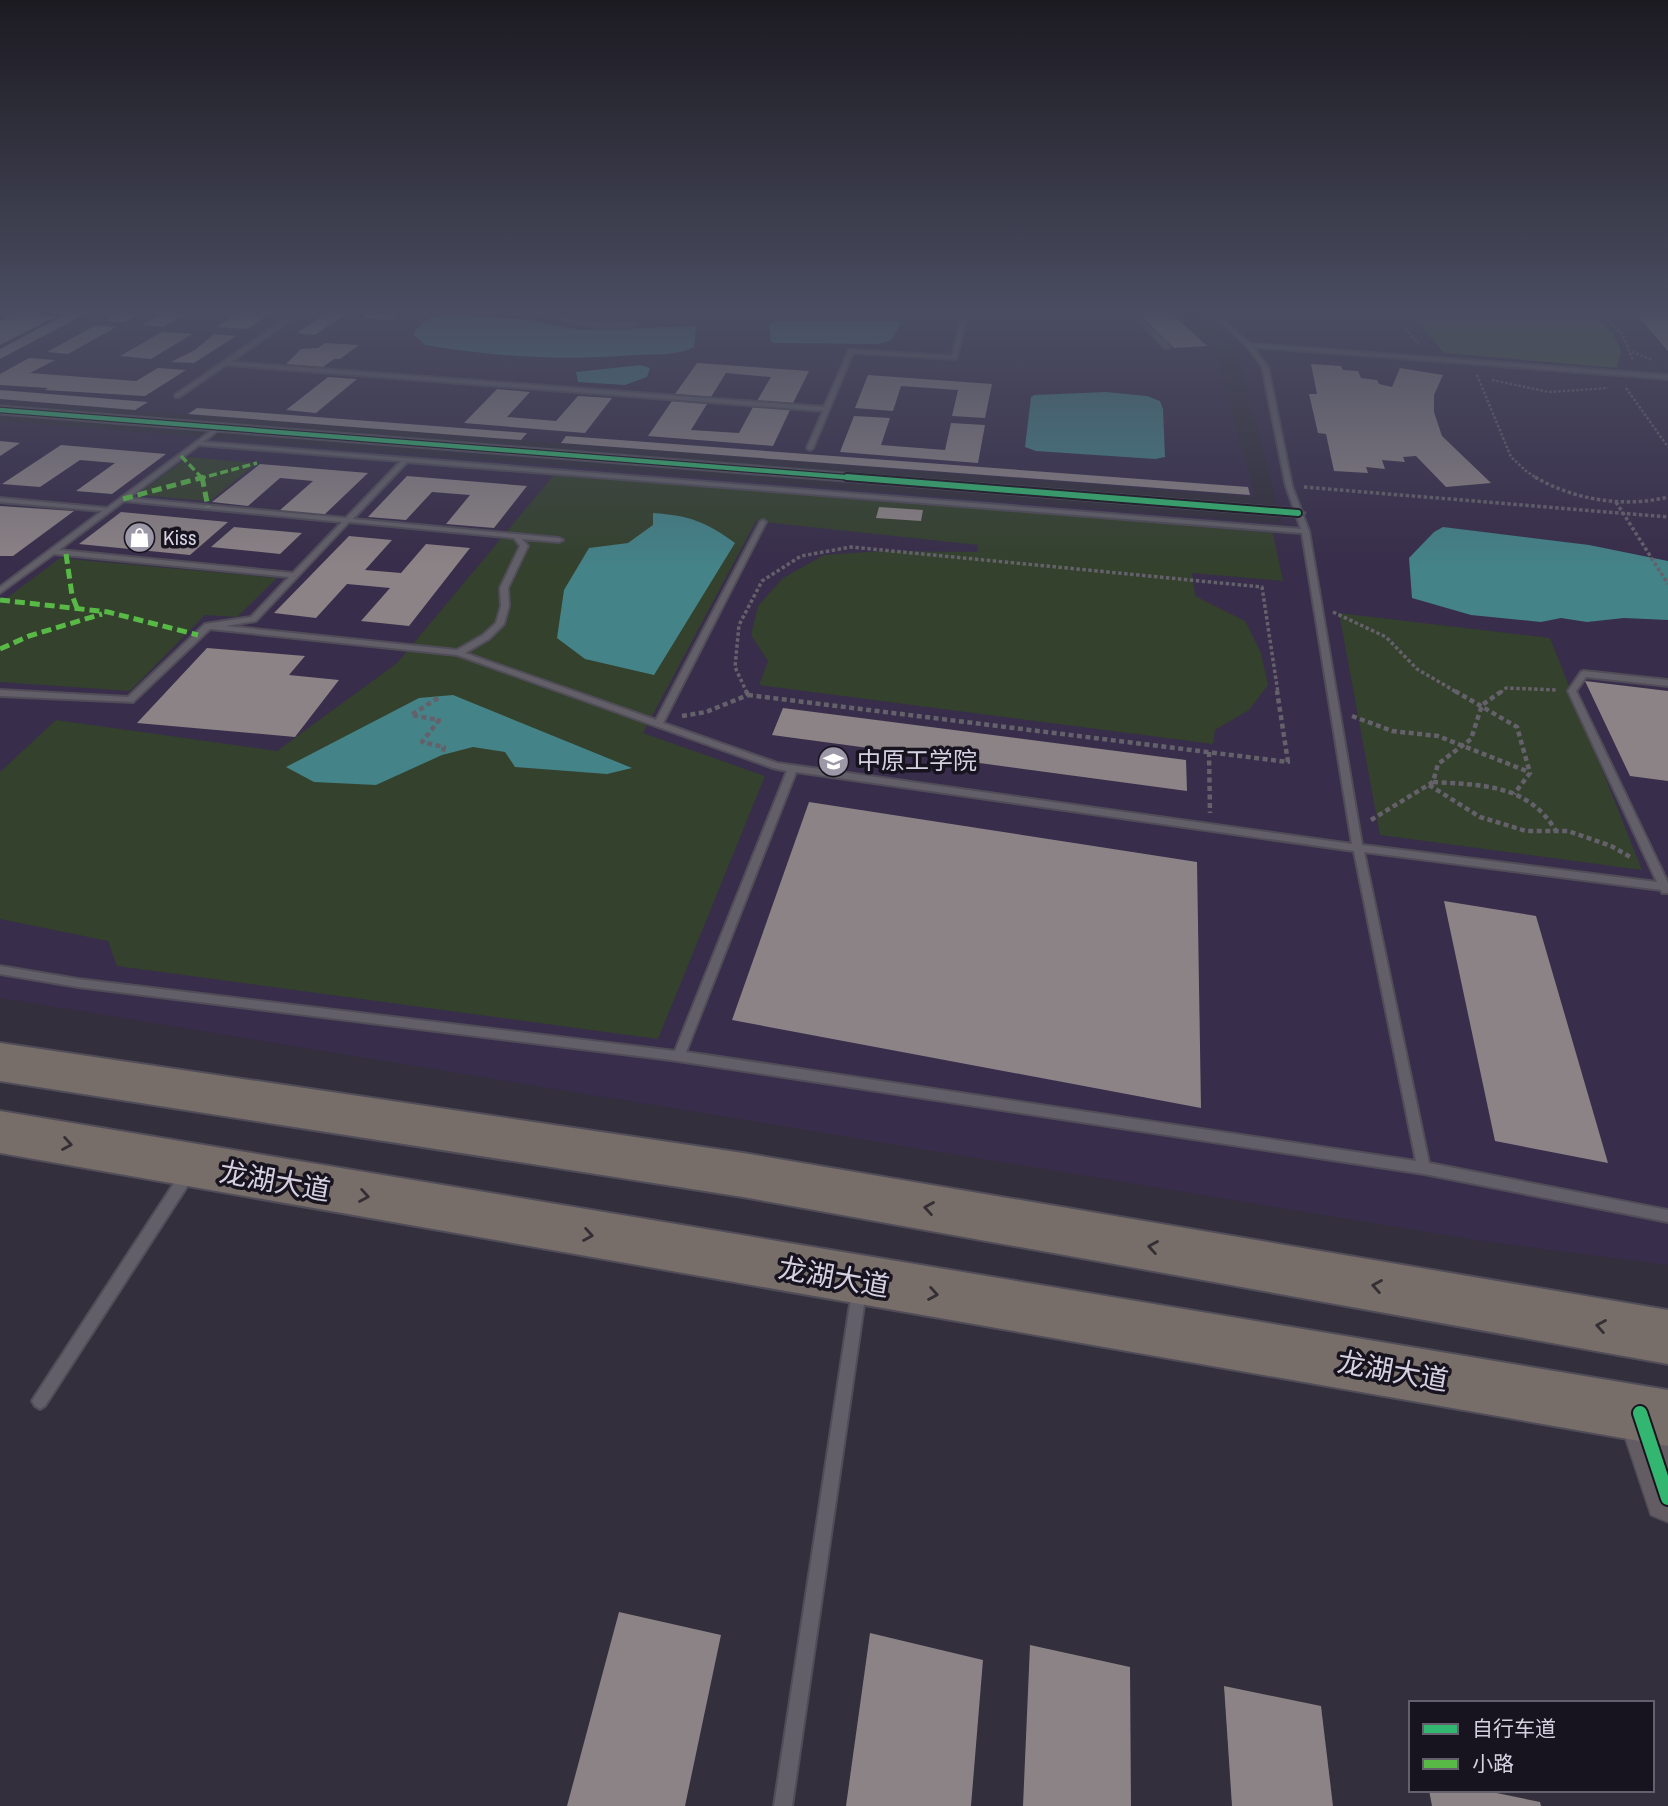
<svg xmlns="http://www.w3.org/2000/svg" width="1668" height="1806" viewBox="0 0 1668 1806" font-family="'Archivo Narrow','Noto Sans SC',sans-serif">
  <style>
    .built { fill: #382d4a }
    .green { fill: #34412d }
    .forest { fill: #485e3c }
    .water { fill: #448388 }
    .building { fill: #8c8386 }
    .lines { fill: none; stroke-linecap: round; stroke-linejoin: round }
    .lane-casing { stroke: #504c58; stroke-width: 4 }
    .street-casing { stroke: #504c58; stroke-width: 3 }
    .secondary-casing { stroke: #504c58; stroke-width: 3 }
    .highway-casing { stroke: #504c58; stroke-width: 4 }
    .path-far2 { stroke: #65616b; stroke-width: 2.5; stroke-dasharray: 2.5 2; stroke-linecap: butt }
    .path-far1 { stroke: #65616b; stroke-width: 3.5; stroke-dasharray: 3.5 2.5; stroke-linecap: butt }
    .path { stroke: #65616b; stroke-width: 4.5; stroke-dasharray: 5 3.5; stroke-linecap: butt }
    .lane { fill: #625f68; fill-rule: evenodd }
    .street { fill: #625f68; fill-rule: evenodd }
    .secondary { fill: #635d63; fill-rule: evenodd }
    .highway { fill: #776d69; fill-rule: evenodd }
    .quiet-far1 { stroke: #58b947; stroke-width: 3.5; stroke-dasharray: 8 3.5; stroke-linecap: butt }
    .quiet { stroke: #58b947; stroke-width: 5; stroke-dasharray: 10 5; stroke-linecap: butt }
    .cycleway-far2-casing { stroke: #18141f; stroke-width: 7 }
    .cycleway-far1-casing { stroke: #18141f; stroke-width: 10 }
    .cycleway-casing { stroke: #18141f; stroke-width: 18 }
    .cycleway-far2 { stroke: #33b770; stroke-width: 4.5 }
    .cycleway-far1 { stroke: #33b770; stroke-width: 6 }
    .cycleway { stroke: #33b770; stroke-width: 14 }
    .oneway { stroke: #342f35 }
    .labels { text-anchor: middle; stroke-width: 7; stroke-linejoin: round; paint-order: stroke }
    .far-poi-label { font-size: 21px; fill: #d6d1e1; stroke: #18141f; text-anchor: start }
    .poi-label { font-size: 24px; fill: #d6d1e1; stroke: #18141f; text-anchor: start }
    .near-street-label { font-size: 28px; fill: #d6d1e1; stroke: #18141f }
  </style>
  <rect width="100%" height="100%" fill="#332f3c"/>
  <!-- built -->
  <g class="built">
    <path d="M0 314H1178L1214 347 1255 497 0 400Z"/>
    <path d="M1196 314H1668V1265L1482 1241 0 998V421L1283 524 1235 346Z"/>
  </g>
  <!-- green -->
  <g class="green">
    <path d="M188 457 257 463 210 501 137 495Z"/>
    <path d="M554 475 985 508 1273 533 1283 581 1192 573 1195 596 1245 621 1261 653 1268 685 1249 710 1215 730 1213 744 759 685 768 661 751 635 758 606 783 578 824 555 882 551 977 552 978 545 756 521 643 733 765 776 658 1039 117 966 108 941 0 919V772L56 720 277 751 397 663Z"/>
    <path d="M60 558 69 559 277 578 237 617 205 615 130 691 0 682V603Z"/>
    <path d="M1339 613 1550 638 1642 870 1380 835Z"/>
  </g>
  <!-- forest -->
  <path class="forest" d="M1411 314H1592L1612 332 1621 351 1617 368 1444 353Z"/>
  <!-- water -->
  <g class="water">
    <path d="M443 315 521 319 581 330 696 326 694 347C676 356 654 354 635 355 558 361 500 357 425 345L413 334C421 322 428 317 443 315Z"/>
    <path d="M776 321H895L901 323 891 340 879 344 775 343 771 342 769 324Z"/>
    <path d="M640 365 650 368 647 377 625 385 578 382 576 372Z"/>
    <path d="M1106 392 1147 396 1160 401 1163 409 1165 457 1155 459 1036 451 1025 447 1031 397 1034 395Z"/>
    <path d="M653 513C690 516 705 521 735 543L654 675 585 659 557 638 564 590 589 548 628 543 653 525Z"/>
    <path d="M1443 527 1589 545 1668 561V620L1624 618 1587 622 1561 618 1541 622 1471 615 1412 598 1409 558 1434 532Z"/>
    <path d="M453 695 632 768 607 774 515 767 505 752 473 747 442 755 376 785 314 782 286 767 419 698Z"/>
  </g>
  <!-- building -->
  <g class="building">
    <path d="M14 314H27L57 316 0 345V321Z"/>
    <path d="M66 314H85L0 359V349Z"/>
    <path d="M117 314H138L124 322 105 321Z"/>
    <path d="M162 314H184L163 327 143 325Z"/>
    <path d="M237 314H269L247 329 217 327Z"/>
    <path d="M325 314H345L315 335 297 333Z"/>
    <path d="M368 314H398L391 320 363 318Z"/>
    <path d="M1139 314H1172L1207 346 1174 348Z"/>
    <path d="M1636 314H1668V351Z"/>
    <path d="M96 325 116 327 68 354 47 352Z"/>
    <path d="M162 332 192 334 151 359 120 356Z"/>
    <path d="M214 334 236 336 194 363 171 362 195 350Z"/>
    <path d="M325 343 359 345 340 359H334L323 367 286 364 301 349 318 348Z"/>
    <path d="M29 358 55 360 30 373 136 381 158 368 186 370 145 396 45 390 48 388 0 385V374Z"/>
    <path d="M697 363 809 371 793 403 757 401 771 377 726 373 711 397 675 394Z"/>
    <path d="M1311 364 1341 366 1343 370 1358 371 1361 378 1377 380 1379 384 1392 387 1400 368 1443 375 1434 395V412L1442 436 1491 483 1446 487 1416 456 1403 457 1405 462 1382 460 1385 469 1366 467 1368 473 1334 471 1326 434 1318 433 1309 394H1317Z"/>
    <path d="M868 375 992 384 985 418 952 416 958 390 901 386 893 411 855 408Z"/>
    <path d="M328 377 357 379 316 413 286 410Z"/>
    <path d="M497 389 530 392 507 417 556 421 578 396 612 398 585 433 464 423Z"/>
    <path d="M0 390 148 402 135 410 0 399Z"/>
    <path d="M672 401 707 404 691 430 739 433 753 407 790 410 773 446 648 436Z"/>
    <path d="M197 408 527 433 521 440 188 414Z"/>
    <path d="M854 416 890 418 881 445 945 450 951 423 985 425 978 463 840 452Z"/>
    <path d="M566 436 1248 487 1250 495 561 443Z"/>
    <path d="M0 441 20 443 0 456Z"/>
    <path d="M61 445 166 454 112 494 76 491 115 463 80 460 40 487 2 484Z"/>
    <path d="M260 464 368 473 324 515 279 511 313 481 280 478 248 506 212 502Z"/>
    <path d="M407 476 527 486 494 528 446 524 470 495 432 492 406 520 368 517Z"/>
    <path d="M0 506 74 511 13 556H0Z"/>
    <path d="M879 507 923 510 921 521 876 518Z"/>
    <path d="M121 512 228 522 190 555 79 544Z"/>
    <path d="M234 527 302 533 280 554 211 547Z"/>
    <path d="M349 536 392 540 365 570 401 573 426 544 470 548 409 626 361 621 390 588 347 584 316 618 274 613Z"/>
    <path d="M207 648 305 656 289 675 339 680 295 737 137 723Z"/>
    <path d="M1585 681 1668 691V781L1630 776Z"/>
    <path d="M783 708 1186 760 1187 791 772 735Z"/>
    <path d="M809 802 1197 862 1201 1108 732 1020Z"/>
    <path d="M1444 901 1536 916 1608 1163 1495 1141Z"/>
    <path d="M619 1612 721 1635 685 1806H567Z"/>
    <path d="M870 1633 983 1660 971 1806H846Z"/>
    <path d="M1030 1645 1130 1667 1131 1806H1023Z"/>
    <path d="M1224 1686 1321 1706 1333 1806H1232Z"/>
    <path d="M1429 1790H1482L1540 1802 1541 1806H1432Z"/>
  </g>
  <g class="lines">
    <defs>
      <g id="lane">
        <path d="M293 314H299L231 362 824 407 849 350 952 356 963 314H968L956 359 853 353 813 448 810 450 807 448 823 411 226 365 179 397H175V395Z"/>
        <path d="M537 314H548L599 324 634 323 637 325 634 327 599 328Z"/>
        <path d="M1131 314H1136L1169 346V348H1165Z"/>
        <path d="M1212 314H1217L1250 344 1668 375V379L1253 347 1268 367 1292 486 1309 531 1362 845 1657 882 1568 691 1581 672 1584 671 1668 680V686L1586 677 1576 691 1668 883V893H1662L1661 890 1364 852 1429 1163 1668 1210V1222L1424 1174 671 1060 78 987 0 974V966L78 979 675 1051 787 771 773 768 457 655 210 629 133 702 0 696V690L128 697 205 624 251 617 289 577 54 554 0 593V587L102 511 0 502V498L107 508 219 425 221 426V428L203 442 1301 529 1286 486 1262 367 1247 346ZM199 445 401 461 346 518 129 498ZM407 462 1302 533 1352 844 777 763 663 723 766 522 763 520 760 522 656 720 465 653 489 639 504 624 509 606 508 588 528 546 522 539 559 542 563 540 559 538 353 519ZM124 501 342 522 293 573 59 550ZM349 522 514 538 520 546 500 588 501 606 496 623 483 635 457 650 226 626 256 621ZM796 772 1354 851 1416 1161 686 1052Z"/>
        <path d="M187 1169 192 1171 194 1175 192 1179 45 1406 40 1409 35 1406 32 1401 35 1396 182 1171Z"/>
        <path d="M859 1284 864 1286 866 1291 792 1806H774L852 1291 854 1286Z"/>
      </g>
      <path id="street" d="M0 406 1298 509 1305 513 1298 517 0 414Z"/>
      <path id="secondary" d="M1640 1390 1656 1397 1668 1428V1522L1651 1515 1617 1413 1624 1397Z"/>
      <g id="highway">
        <path d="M0 1043 743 1153 1668 1310V1364L743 1197 0 1081Z"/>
        <path d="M0 1111 1668 1390V1446L0 1153Z"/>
      </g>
    </defs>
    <!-- lane casing -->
    <use href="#lane" class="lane-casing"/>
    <!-- street casing -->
    <use href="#street" class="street-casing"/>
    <!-- secondary casing -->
    <use href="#secondary" class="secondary-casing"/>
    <!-- highway casing -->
    <use href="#highway" class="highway-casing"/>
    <!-- path-far2 -->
    <g class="path-far2">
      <path d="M1396 314 1400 324 1419 343"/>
      <path d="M1601 314 1622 334 1633 360"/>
      <path d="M1632 352 1653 360"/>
      <path d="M1477 375 1511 457 1526 471 1538 479"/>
      <path d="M1492 380 1549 392 1608 388"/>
      <path d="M1626 388 1668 447"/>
    </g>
    <!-- path-far1 -->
    <g class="path-far1">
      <path d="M1535 477C1574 500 1625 508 1668 497"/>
      <path d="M1304 487 1668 517"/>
      <path d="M1616 502 1668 584"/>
      <path d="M1333 612 1386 637 1417 669 1458 693"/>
      <path d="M747 693 735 667 739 625 762 581 801 556 851 547 1262 587 1278 693"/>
      <path d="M1500 693 1506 688 1558 690"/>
    </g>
    <!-- path -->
    <g class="path">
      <path d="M746 691 748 695"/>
      <path d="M1455 691 1517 727 1530 773 1514 794"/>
      <path d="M748 695 1288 762 1277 691"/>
      <path d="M438 698 411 715 439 720 422 742 444 747 442 755"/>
      <path d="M682 716 706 712 748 695"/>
      <path d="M1352 716 1392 731 1438 736 1529 772"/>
      <path d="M1209 752 1210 813"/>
      <path d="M1433 782C1482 785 1528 784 1556 831"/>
      <path d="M1429 785 1480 817 1526 831H1568L1611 846 1632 858"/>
      <path d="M1371 820 1433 782 1438 764 1471 739 1482 705 1502 691"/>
    </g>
    <!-- lane -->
    <use href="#lane" class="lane"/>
    <!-- street -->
    <use href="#street" class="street"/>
    <!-- secondary -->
    <use href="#secondary" class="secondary"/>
    <!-- highway -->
    <use href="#highway" class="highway"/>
    <!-- quiet-far1 -->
    <g class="quiet-far1">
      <path d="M181 456 203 479"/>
      <path d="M198 479 257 463"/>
    </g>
    <!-- quiet -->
    <g class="quiet">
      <path d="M202 477 208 507"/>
      <path d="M123 499 204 477"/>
      <path d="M66 554 72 595 77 608"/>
      <path d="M0 600 108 612 198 635"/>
      <path d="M0 649 29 636 102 614"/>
    </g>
    <defs>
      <path id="cycleway-far2" d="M0 410 869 479"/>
      <path id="cycleway-far1" d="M847 477 1298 513"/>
      <path id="cycleway" d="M1640 1413 1668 1498"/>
    </defs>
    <!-- cycleway-far2 casing -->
    <use href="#cycleway-far2" class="cycleway-far2-casing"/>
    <!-- cycleway-far1 casing -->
    <use href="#cycleway-far1" class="cycleway-far1-casing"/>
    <!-- cycleway casing -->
    <use href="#cycleway" class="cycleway-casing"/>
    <!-- cycleway-far2 -->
    <use href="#cycleway-far2" class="cycleway-far2"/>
    <!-- cycleway-far1 -->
    <use href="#cycleway-far1" class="cycleway-far1"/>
    <!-- cycleway -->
    <use href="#cycleway" class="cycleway"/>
  </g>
  <!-- one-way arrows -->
  <defs><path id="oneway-chevron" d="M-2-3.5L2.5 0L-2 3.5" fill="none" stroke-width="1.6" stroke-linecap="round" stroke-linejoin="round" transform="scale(1.75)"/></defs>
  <g class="oneway">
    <use href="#oneway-chevron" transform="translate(67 1144) rotate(10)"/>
    <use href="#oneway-chevron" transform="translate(364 1196) rotate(10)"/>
    <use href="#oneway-chevron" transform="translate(929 1208) rotate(-170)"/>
    <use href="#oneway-chevron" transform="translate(588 1235) rotate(10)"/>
    <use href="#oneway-chevron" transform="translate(1153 1247) rotate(-170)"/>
    <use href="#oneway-chevron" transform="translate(1377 1286) rotate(-170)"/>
    <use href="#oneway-chevron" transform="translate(933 1294) rotate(10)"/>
    <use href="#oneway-chevron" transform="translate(1601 1326) rotate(-170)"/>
  </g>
  <!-- sky -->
  <linearGradient id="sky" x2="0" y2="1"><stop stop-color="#1c1a21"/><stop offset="0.55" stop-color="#4a4d61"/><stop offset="1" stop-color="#4a4d61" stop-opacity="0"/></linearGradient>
  <rect width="1668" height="567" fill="url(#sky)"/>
  <!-- icons -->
  <defs>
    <symbol id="shop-disc" viewBox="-11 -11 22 22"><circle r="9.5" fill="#9d98a7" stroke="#18141f"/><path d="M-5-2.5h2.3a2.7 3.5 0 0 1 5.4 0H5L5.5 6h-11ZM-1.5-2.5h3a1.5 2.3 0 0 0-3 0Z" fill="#fff"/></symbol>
    <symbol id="university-disc" viewBox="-11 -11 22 22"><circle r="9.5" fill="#9d98a7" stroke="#18141f"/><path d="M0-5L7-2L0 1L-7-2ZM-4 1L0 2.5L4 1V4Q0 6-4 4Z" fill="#fff"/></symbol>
  </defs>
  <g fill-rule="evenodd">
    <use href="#shop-disc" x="122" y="520" width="35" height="35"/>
    <use href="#university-disc" x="816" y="744" width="35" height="35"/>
  </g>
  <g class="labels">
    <!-- far-poi labels -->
    <g class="far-poi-label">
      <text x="163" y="545">Kiss</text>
    </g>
    <!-- poi labels -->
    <g class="poi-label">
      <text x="857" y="769">中原工学院</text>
    </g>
    <!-- near-street labels -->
    <g class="near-street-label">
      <text transform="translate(275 1181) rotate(10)" y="10">龙湖大道</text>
      <text transform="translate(834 1277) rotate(10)" y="10">龙湖大道</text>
      <text transform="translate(1393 1371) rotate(10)" y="10">龙湖大道</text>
    </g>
  </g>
  <!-- legend -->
  <rect x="1409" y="1701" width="245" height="91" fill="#18141f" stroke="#64606d" stroke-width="2"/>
  <rect x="1423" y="1724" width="35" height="10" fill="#33b770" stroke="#64606d" stroke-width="2"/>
  <text x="1472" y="1736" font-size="21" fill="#d6d1e1">自行车道</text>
  <rect x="1423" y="1759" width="35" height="10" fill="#58b947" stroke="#64606d" stroke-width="2"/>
  <text x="1472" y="1771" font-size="21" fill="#d6d1e1">小路</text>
</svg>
